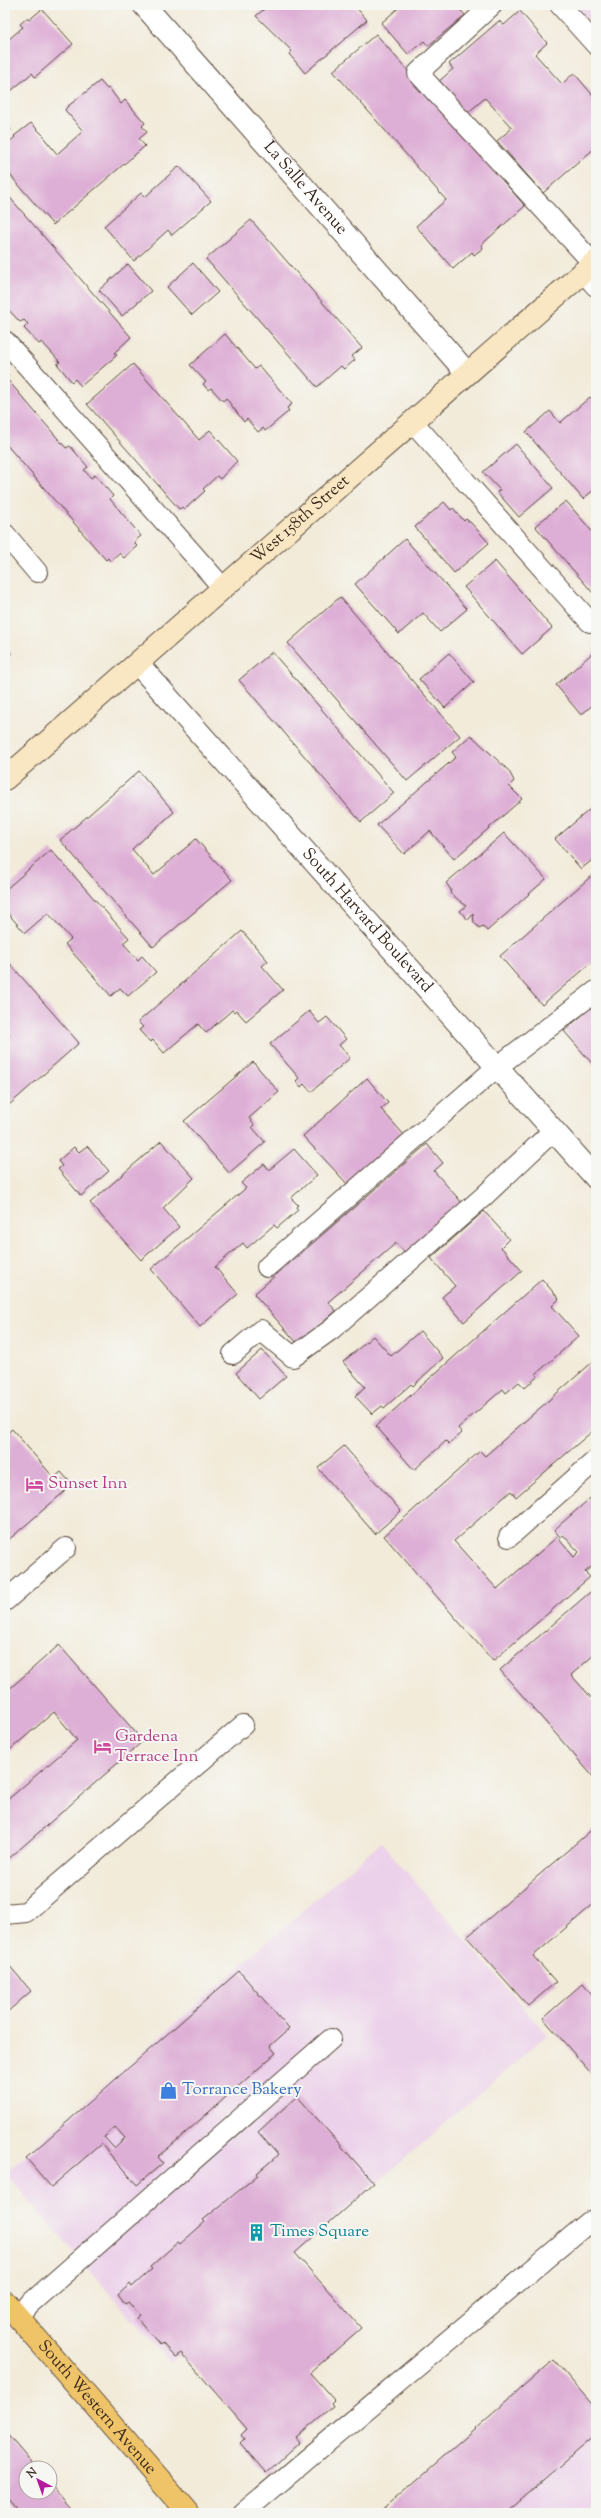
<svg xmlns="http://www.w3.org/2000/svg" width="601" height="2518" font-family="'Sorts Mill Goudy',serif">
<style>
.built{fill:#ecd1ea}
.building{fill:#deafd6;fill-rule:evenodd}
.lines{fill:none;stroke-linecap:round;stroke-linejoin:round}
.lane-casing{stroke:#56473a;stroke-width:22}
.street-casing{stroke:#56473a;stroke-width:24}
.secondary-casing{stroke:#56473a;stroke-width:24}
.primary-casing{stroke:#56473a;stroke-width:24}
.lane{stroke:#fff;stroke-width:20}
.street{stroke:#fff;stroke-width:22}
.secondary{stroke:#f9e7c3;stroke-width:22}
.primary{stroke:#efc469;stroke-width:22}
.labels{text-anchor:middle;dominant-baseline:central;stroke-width:4;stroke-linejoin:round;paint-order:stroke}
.street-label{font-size:17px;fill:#3b2a1e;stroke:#f6f6f2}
.hotel-label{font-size:17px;fill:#b23c85;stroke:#f6f6f2;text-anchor:start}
.shop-label{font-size:17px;fill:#366cbe;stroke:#f6f6f2;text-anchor:start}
.culture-label{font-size:17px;fill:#0d838f;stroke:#f6f6f2;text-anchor:start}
</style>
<rect width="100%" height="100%" fill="#f6f6f2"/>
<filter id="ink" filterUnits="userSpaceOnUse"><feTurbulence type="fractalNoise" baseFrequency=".025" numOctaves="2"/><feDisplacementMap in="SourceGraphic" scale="8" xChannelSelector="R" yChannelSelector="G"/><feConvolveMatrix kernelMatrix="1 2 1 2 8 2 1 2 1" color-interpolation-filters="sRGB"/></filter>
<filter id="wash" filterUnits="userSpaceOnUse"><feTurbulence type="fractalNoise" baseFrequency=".012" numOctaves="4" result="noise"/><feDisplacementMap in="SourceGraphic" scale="16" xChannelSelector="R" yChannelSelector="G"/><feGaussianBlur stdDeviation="0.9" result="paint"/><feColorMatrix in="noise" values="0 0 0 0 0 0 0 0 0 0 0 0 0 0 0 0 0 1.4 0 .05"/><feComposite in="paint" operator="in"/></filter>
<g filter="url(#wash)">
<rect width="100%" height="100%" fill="#f2ebda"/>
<g class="built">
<polygon points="574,5 596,5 596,31"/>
<polygon points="381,1842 547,2035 170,2363 5,2173"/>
<polygon points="596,2435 596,2513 506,2513"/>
</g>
<g id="blocks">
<g class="building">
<polygon points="269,5 354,5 367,20 305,73 289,54 292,51 256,16"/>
<polygon points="402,5 465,5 460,10 465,15 428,46 424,41 408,54 381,23"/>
<polygon points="42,9 73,44 35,77 32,73 5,96 5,37 8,40 23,27 20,24 27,18 29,20"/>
<polygon points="520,11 547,43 535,54 562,84 574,73 596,99 596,147 543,193 497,141 512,128 485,98 465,115 437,83 453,69 449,64 499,21 504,25"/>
<polygon points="376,34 525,206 481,245 483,248 474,255 472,252 453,269 416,226 446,200 333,71"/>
<polygon points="100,81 107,89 109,88 121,104 125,100 145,123 142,126 147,132 139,139 145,146 53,225 5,169 5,146 15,137 14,136 31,123 45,137 44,138 57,154 83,131 65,110 67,107"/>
<polygon points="5,123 11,130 5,135"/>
<polygon points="179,166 211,201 172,235 168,230 134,261 104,226 141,193 145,197"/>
<polygon points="5,192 131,337 114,353 117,355 81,386 75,379 72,382 57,364 60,362 42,342 39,344 24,328 28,324 24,320 20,322 5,306 7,302 5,299"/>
<polygon points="251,220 362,348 352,356 355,360 344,369 341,366 317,387 206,259"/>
<polygon points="193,263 218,292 192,315 167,287"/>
<polygon points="128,264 151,291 122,316 99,290"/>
<polygon points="225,334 255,369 259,366 292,404 287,408 289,411 265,431 263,428 258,432 247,419 244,422 226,398 223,401 211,388 208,390 203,384 206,382 190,365"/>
<polygon points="133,364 199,440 210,430 237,461 220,479 217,476 203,489 205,491 185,509 183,507 179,509 87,404"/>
<polygon points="5,371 9,375 6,378 66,448 70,446 88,467 84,470 91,478 95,475 113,496 110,499 141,536 136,540 135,544 137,546 124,558 119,553 110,561 108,558 106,560 5,443"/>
<polygon points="590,397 596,403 596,488 583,499 526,432 550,411 560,423"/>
<polygon points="516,444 553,488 519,517 497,492 500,490 483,472"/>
<polygon points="566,501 596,536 596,591 593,593 535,526"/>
<polygon points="444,502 451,510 453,508 464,521 466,519 471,523 489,543 454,573 415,527"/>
<polygon points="405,539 467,609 440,632 423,613 399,634 355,584"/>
<polygon points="495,561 552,628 522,654 464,587"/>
<polygon points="340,597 460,736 407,781 288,643"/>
<polygon points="5,644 11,654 5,659"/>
<polygon points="596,650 596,702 581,715 556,685"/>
<polygon points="272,652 394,793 361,822 239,680"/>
<polygon points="449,653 474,682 445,708 419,679"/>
<polygon points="471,735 509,771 514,781 509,786 522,799 454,859 430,831 404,854 377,825 456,757 452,752"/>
<polygon points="139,771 174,812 132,849 154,875 196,839 232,880 153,947 60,840"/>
<polygon points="596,804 596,857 581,869 555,839"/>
<polygon points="504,833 546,879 487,931 483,926 479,928 474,922 473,914 468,920 460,911 466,906 450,893 451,890 446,883"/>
<polygon points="51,850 129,938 123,943 138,960 142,956 156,972 128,996 120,988 111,996 65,944 71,939 48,913 25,933 5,910 5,890"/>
<polygon points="596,872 596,959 542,1005 500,956"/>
<polygon points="242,931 268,961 262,966 283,990 246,1021 236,1010 234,1012 232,1010 206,1033 198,1024 164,1053 153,1040 150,1042 139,1030 143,1027 138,1022"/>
<polygon points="5,958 79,1043 9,1105 5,1100 5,1039 10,1035 5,1030"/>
<polygon points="596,1003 596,1068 564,1031"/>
<polygon points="309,1011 319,1023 327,1017 346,1039 339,1045 350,1058 311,1092 304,1084 301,1087 296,1081 299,1078 270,1044"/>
<polygon points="253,1062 279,1092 249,1118 254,1125 252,1127 265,1142 229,1173 184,1121"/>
<polygon points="367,1078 388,1103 381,1109 405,1136 350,1187 303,1136"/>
<polygon points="161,1141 194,1178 163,1208 179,1227 141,1260 90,1203"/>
<polygon points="427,1144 443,1163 434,1171 464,1205 407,1255 396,1243 328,1302 336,1311 298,1344 254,1294"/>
<polygon points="87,1146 109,1171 81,1196 58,1169 62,1166 58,1161 74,1147 79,1152"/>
<polygon points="294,1149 317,1175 291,1198 298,1205 296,1207 298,1210 277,1228 274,1225 247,1248 243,1243 215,1267 238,1294 200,1327 151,1269 246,1188 241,1183 264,1164 269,1170"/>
<polygon points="484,1211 509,1239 501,1247 522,1271 464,1322 442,1297 455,1286 431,1258"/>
<polygon points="542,1279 559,1299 552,1306 579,1336 536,1374 538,1376 525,1388 519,1382 506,1393 503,1389 458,1428 462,1433 449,1444 446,1441 414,1470 376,1426"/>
<polygon points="420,1331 443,1358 413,1386 411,1384 384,1408 382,1406 372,1414 355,1396 365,1387 343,1362 373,1336 391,1356"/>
<polygon points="262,1350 286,1376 259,1399 236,1373"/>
<polygon points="596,1359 596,1428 516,1497 511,1491 454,1541 497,1589 557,1537 574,1557 579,1552 563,1535 560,1537 554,1530 596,1493 596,1563 585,1572 590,1577 493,1661 384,1536 480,1451 485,1456"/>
<polygon points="12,1429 54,1478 61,1472 69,1481 62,1487 65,1491 5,1543 5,1435"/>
<polygon points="344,1446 401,1511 375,1534 318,1468"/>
<polygon points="596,1587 596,1653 571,1675 596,1703 596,1780 500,1670"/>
<polygon points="59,1645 143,1741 5,1862 5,1802 77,1740 54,1712 5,1754 5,1689 7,1691"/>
<polygon points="596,1826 596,1902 533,1956 556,1982 528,2006 467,1937"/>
<polygon points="8,1964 31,1991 5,2014 5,1967"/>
<path d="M239 1971 289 2029 270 2046 276 2053 158 2157 163 2163 137 2185 101 2144 51 2187 26 2158ZM115 2127 125 2138 114 2148 104 2137Z"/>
<polygon points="583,1983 596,1999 596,2079 543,2018"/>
<polygon points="297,2096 374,2183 295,2253 361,2328 310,2373 334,2400 331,2403 333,2406 296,2437 300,2442 266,2473 240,2443 244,2439 241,2435 247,2429 181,2353 175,2357 162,2343 160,2345 137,2318 140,2315 128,2302 125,2304 118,2295 130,2284 132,2287 152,2269 150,2267 178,2242 180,2244 205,2222 203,2220 258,2175 257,2173 278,2155 258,2132"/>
<polygon points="554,2360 596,2409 596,2435 506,2513 379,2513"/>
<polygon points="5,2432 36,2468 26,2468 26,2492 50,2492 50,2484 75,2513 19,2513 5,2497"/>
</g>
</g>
</g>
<g filter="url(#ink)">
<use href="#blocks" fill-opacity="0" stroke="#56473a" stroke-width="1"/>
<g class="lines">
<defs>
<g id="lane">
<polyline points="492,5 418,73 593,263"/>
<polyline points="560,5 596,45"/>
<polyline points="5,341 223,588"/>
<polyline points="412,421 590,622"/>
<polyline points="5,534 37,572"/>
<polyline points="267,1267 497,1067 596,991"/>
<polyline points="233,1354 261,1330 293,1357 332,1329 483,1197 554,1130"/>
<polyline points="509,1537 596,1460"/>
<polyline points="5,1601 66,1548"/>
<polyline points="5,1914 26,1912 243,1725"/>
<polyline points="17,2315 331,2039"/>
<polyline points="243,2513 589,2222"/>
</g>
<g id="street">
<path id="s1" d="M144 5 467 373"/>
<polyline points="584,271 596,285"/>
<path id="s2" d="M138 664 596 1178"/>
</g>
<g id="secondary">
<path id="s3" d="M5 779 596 261"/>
</g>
<g id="primary">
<path id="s4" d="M5 2302 188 2513"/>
</g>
</defs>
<use href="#lane" class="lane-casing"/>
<use href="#street" class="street-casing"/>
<use href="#secondary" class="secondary-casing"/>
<use href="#primary" class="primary-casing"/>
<use href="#lane" class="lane"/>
<use href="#street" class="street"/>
<use href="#secondary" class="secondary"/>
<use href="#primary" class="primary"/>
</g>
</g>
<defs>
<symbol id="hotel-bare" viewBox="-9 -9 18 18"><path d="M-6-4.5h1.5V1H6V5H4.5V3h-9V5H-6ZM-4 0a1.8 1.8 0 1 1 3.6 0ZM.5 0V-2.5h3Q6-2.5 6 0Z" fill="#d1479c" stroke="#f6f6f2" stroke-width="2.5" paint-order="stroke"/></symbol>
<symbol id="shop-bare" viewBox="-9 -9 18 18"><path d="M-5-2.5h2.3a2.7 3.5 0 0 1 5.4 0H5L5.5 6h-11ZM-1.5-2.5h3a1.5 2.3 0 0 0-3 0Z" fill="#3f7fe0" stroke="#f6f6f2" stroke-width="2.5" paint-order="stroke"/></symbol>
<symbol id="building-bare" viewBox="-9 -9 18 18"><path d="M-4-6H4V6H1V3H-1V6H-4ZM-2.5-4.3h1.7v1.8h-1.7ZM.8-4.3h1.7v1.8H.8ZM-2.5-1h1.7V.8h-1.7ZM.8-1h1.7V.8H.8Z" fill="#0f9aa8" stroke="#f6f6f2" stroke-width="2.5" paint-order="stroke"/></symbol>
</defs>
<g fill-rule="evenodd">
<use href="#hotel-bare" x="22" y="1472" width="25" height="25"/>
<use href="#hotel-bare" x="90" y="1734" width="25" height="25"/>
<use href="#shop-bare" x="156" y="2078" width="25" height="25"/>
<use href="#building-bare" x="244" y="2220" width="25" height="25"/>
</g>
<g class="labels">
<g class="street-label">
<text stroke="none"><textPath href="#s1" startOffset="244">La Salle Avenue</textPath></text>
<text stroke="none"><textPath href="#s3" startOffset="393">West 158th Street</textPath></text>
<text stroke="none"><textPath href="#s2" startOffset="344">South Harvard Boulevard</textPath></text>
<text stroke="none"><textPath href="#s4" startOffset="140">South Western Avenue</textPath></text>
</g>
<g class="hotel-label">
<text x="48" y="1484">Sunset Inn</text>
<text x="115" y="1737">Gardena<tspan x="115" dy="20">Terrace Inn</tspan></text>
</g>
<g class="shop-label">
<text x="182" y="2090">Torrance Bakery</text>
</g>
<g class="culture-label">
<text x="270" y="2232">Times Square</text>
</g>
</g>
<rect width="601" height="2518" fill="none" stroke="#f6f6f2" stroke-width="20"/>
<g transform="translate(38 2480) rotate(319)"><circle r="19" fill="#f6f6f2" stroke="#aba49d"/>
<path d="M0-3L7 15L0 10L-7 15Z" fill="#b5179e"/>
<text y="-6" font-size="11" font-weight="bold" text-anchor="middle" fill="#3b2a1e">N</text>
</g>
</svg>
